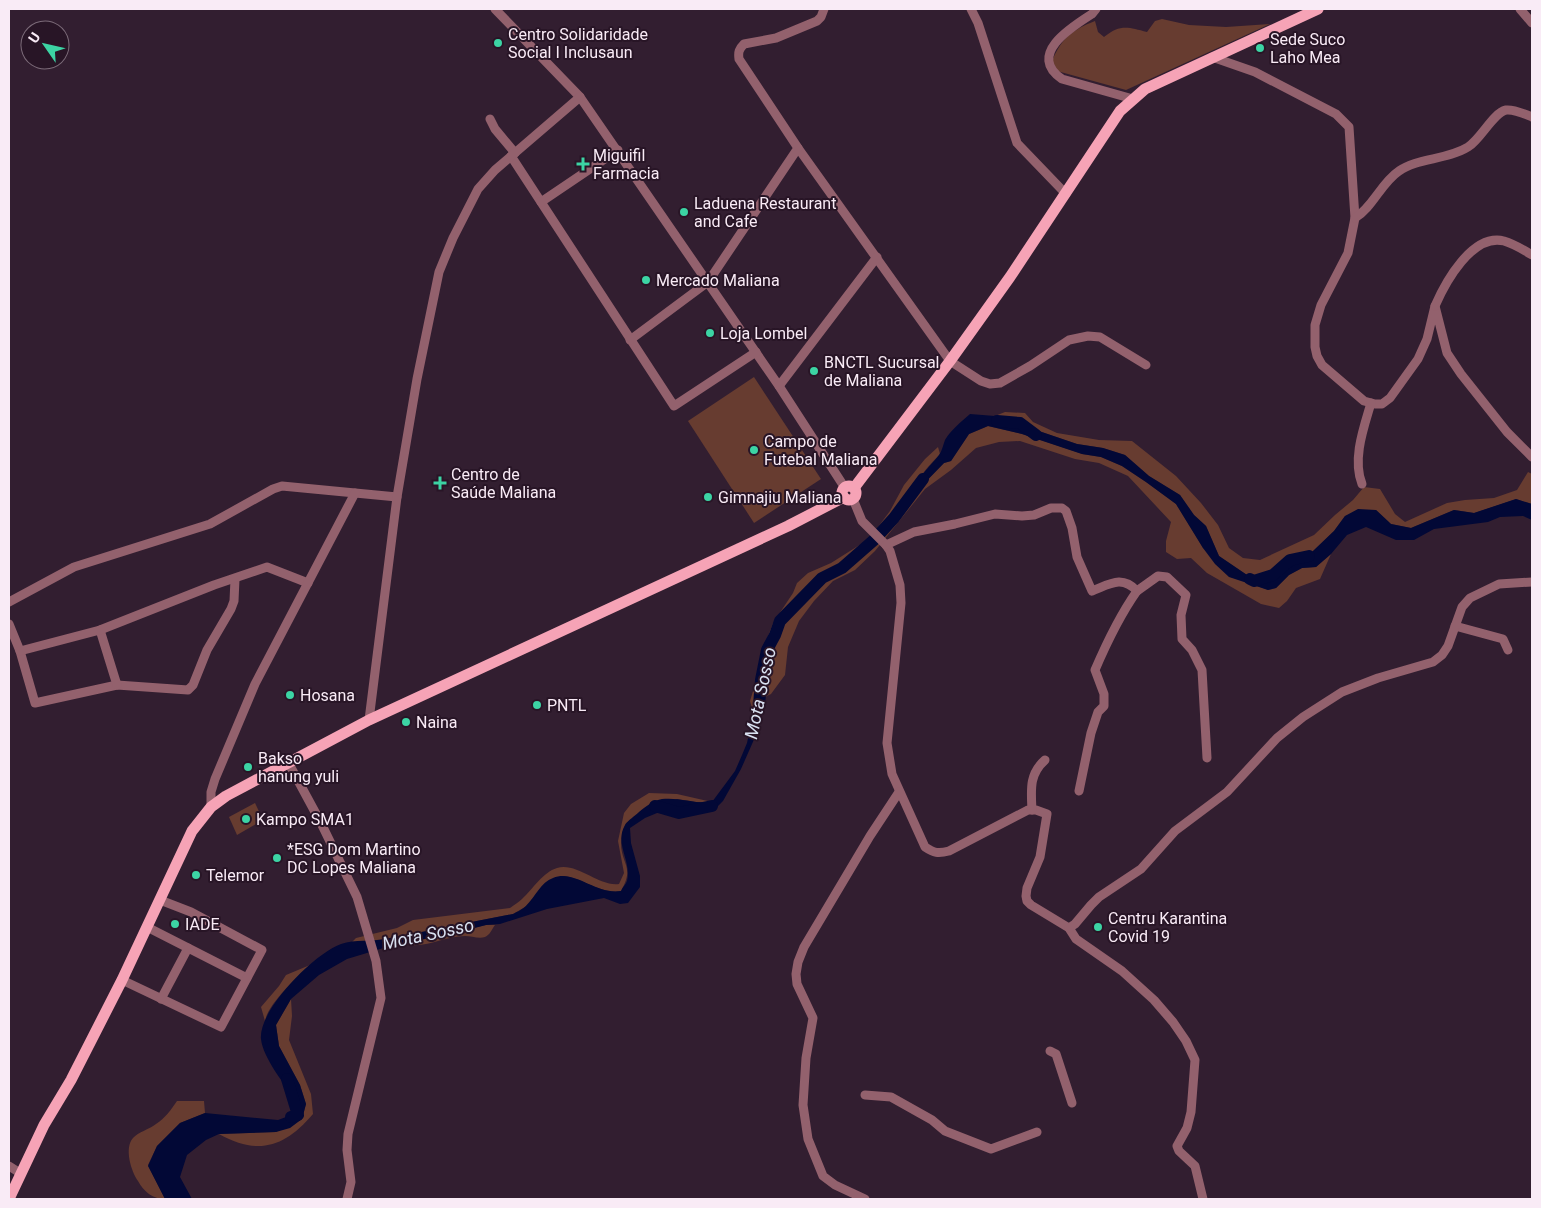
<svg xmlns="http://www.w3.org/2000/svg" width="1541" height="1208" font-family="Roboto,sans-serif">
<style>
.green{fill:#673c30}
.water{fill:#020836}
.lines{fill:none;stroke-linecap:round;stroke-linejoin:round}
.river{stroke:#020836;stroke-width:12}
.minor{stroke:#93616d;stroke-width:9}
.major{stroke:#f6a3b6;stroke-width:11}
.poi-dot{fill:#3cd4a4;stroke:#281526;stroke-width:2}
.labels{text-anchor:middle;dominant-baseline:central;stroke-width:4;stroke-linejoin:round;paint-order:stroke}
.poi-label{font-size:16px;fill:#f9ebf6;stroke:#281526;text-anchor:start}
.water-label{font-size:18px;font-style:italic;fill:#d9e1f1;stroke:#281526}
</style>
<rect width="100%" height="100%" fill="#321e30"/>
<g class="green">
<path d="M1162 19 1189 25 1226 27 1270 24 1126 90 1057 71 1052 61C1062 38 1072 30 1095 21L1098 32 1104 37C1120 24 1128 27 1147 32L1155 21Z"/>
<polygon points="754,377 821,479 754,523 688,421"/>
<polygon points="1005,412 1025,413 1033,422 1057,433 1099,440 1132,441 1176,476 1201,503 1218,525 1229,548 1243,558 1260,560 1314,535 1335,515 1353,500 1364,487 1380,489 1395,514 1405,522 1447,503 1465,500 1494,498 1517,490 1528,472 1532,474 1532,504 1516,499 1474,513 1454,510 1411,528 1391,524 1376,510 1345,516 1334,531 1312,552 1296,555 1283,571 1270,579 1247,575 1219,556 1206,526 1194,515 1180,495 1149,476 1125,455 1103,448 1077,444 995,416"/>
<path d="M988 426 1022 434 1082 454 1101 457 1122 466 1146 482 1176 504 1203 548 1252 584 1268 590 1276 588 1289 575 1302 568 1316 567 1331 554 1320 579 1296 588 1287 601 1279 608 1261 604 1207 573 1191 558 1177 559 1166 552V541L1171 522 1128 476 1099 463 1075 459 1020 441 999 442 976 448 951 470 925 489 875 551 855 570 833 581 814 601 799 621 788 647 785 675 771 694 763 698 764 680 757 695 753 711 750 701 761 665 762 652 773 623 793 593 797 583 808 573 831 563 869 539 890 511 904 485 925 459 938 447 940 454C931 464 915 479 913 494L944 463 951 461 969 434Z"/>
<path d="M649 793 677 794 712 802 702 803 677 799 626 823C624 829 621 837 621 843 621 864 635 867 621 891 599 894 585 879 564 876L532 899 525 907 513 914 385 939 351 943 356 938 397 928 413 920 510 908C514 905 519 902 522 899 533 889 543 872 557 868 577 862 599 887 619 884L624 873 618 841 624 813 631 804Z"/>
<polygon points="255,803 263,820 237,835 229,817"/>
<path d="M486 925H495C492 929 490 935 485 937 479 939 471 936 465 936 443 936 428 949 403 944Z"/>
<path d="M310 965C297 977 268 1004 265 1021L261 1007 279 986 286 975Z"/>
<path d="M291 999 292 1016 289 1040 311 1094 313 1114C285 1147 258 1156 219 1134L276 1132 302 1119 306 1104 300 1085 279 1046 276 1025Z"/>
<path d="M177 1101H204L205 1113 180 1123 157 1146 148 1165 165 1199C153 1199 144 1192 138 1181 131 1171 124 1148 133 1138 138 1132 150 1129 156 1124 165 1118 171 1110 177 1101Z"/>
</g>
<g class="water">
<path d="M970 414 995 416 1077 444 1103 448 1125 455 1149 476 1180 495 1194 515 1206 526 1219 556 1247 575 1270 579 1283 571 1296 555 1312 552 1334 531 1345 516 1358 509 1376 510 1391 524 1411 528 1454 510 1474 513 1516 499 1532 504V520L1523 516 1500 517 1488 522 1434 529 1414 540H1396L1366 527 1347 535 1331 554 1316 567 1302 568 1289 575 1276 588 1268 590 1229 577 1215 564 1203 548 1176 504 1146 482 1122 466 1101 457 1082 454 1022 434 988 426 969 434 951 461 944 463 913 495C915 479 930 467 939 455 942 451 943 445 945 440 951 430 961 422 970 414Z"/>
<path d="M765 678 756 735 741 769 723 801 716 808 706 812 691 809 657 813 645 818 630 828 631 843 640 876V887L628 903 620 904 604 898 547 909 500 924 486 925 463 931 390 946 347 959 319 975 291 999 276 1025 279 1046 300 1085 306 1104 302 1119 290 1128 276 1132 219 1134 206 1140 187 1155 180 1177 192 1199H165L148 1166 157 1146 180 1123 205 1113 278 1120 294 1114 296 1101C285 1085 263 1058 261 1039 258 1010 315 953 341 944 355 939 372 942 386 939 429 931 471 922 513 914 517 912 523 909 526 906 535 897 541 882 553 878 575 869 595 895 621 891 622 888 626 884 627 881 632 861 614 844 625 825 628 820 635 816 639 812 645 807 654 800 662 799 679 797 695 804 712 802L735 771 742 755 747 743 757 695Z"/>
</g>
<g class="lines">
<g class="river">
<polyline points="997,421 1020,423 1036,435"/>
<polyline points="1250,579 1254,581 1273,575 1290,560 1309,556"/>
<polyline points="759,706 761,680 767,650 775,635 780,621 822,578 842,568 874,540 894,518 923,479"/>
<polyline points="655,806 679,813 712,806"/>
<polyline points="287,1079 298,1115 291,1117"/>
</g>
<g class="minor">
<polyline points="495,9 580,97 779,386 845,488"/>
<polyline points="971,9 978,23 1017,143 1066,194"/>
<path d="M1096 9 1092 14C1070 28 1027 55 1062 79L1133 99"/>
<polyline points="1520,9 1532,23"/>
<polyline points="1212,57 1255,72 1336,114 1349,127 1355,218 1348,253 1321,305 1315,325 1315,347 1317,356 1322,365 1364,401 1375,404 1382,404 1390,398 1418,359 1427,339 1435,306 1447,353 1461,374 1507,432 1532,457"/>
<polyline points="490,119 495,129 515,153"/>
<polyline points="798,148 950,361 981,381 990,384 1000,383 1030,366 1069,340 1088,336 1100,337 1146,365"/>
<polyline points="511,156 674,406 756,352"/>
<polyline points="541,202 618,150"/>
<path d="M1355 218C1373 207 1381 183 1399 171 1417 158 1447 160 1468 147 1481 139 1493 113 1506 110 1514 109 1525 114 1532 117"/>
<path d="M1435 306C1445 283 1472 233 1504 241 1514 244 1524 250 1532 255"/>
<path d="M630 340 708 282 798 148 739 59C738 52 739 49 744 44L776 38 817 21 821 17 824 9"/>
<polyline points="779,386 877,257"/>
<path d="M1362 484C1352 459 1364 427 1371 403"/>
<path d="M853 499 862 521 886 545 890 551 900 585 901 603 887 743 892 774 925 847C934 853 938 854 949 851L1028 810H1036L1047 814 1040 857 1027 888 1026 896 1027 901 1031 905 1069 928 1076 939 1122 971 1154 1000 1173 1022 1186 1041 1195 1060 1191 1112 1187 1128 1177 1146 1179 1151 1195 1166 1203 1199"/>
<path d="M886 545 914 532 955 524 995 514 1022 516 1034 515 1051 508H1062L1066 511 1072 528 1077 557 1092 591C1110 584 1122 575 1137 591L1158 576 1167 577 1186 595 1181 615 1182 639 1192 650 1202 670 1207 758"/>
<polyline points="9,602 74,567 210,524 273,489 282,486 397,497"/>
<polyline points="9,624 20,651 35,703 117,685 188,690 193,685 207,650 231,609 234,601 235,579"/>
<polyline points="1455,626 1503,639 1508,650"/>
<polyline points="100,630 117,685"/>
<polyline points="20,651 100,630 214,585 267,567 308,583"/>
<polyline points="369,720 397,497 417,379 439,272 453,238 478,189 495,170 580,97"/>
<polyline points="288,762 321,823 357,897 376,961 381,998 348,1134 347,1150 351,1182 347,1199"/>
<path d="M1079 791 1091 733 1098 712 1104 706V694L1095 670C1107 642 1120 615 1137 591"/>
<polyline points="211,807 211,792 215,779 255,684 355,493"/>
<path d="M1032 810C1031 790 1029 774 1045 760"/>
<polyline points="147,927 247,978"/>
<polyline points="1069,928 1075,924 1091,905 1099,897 1141,869 1175,831 1227,792 1277,738 1303,717 1342,692 1378,678 1433,662 1442,655 1448,646 1462,607 1470,598 1499,584 1532,582"/>
<polyline points="122,980 221,1027 262,950 191,912 160,900"/>
<polyline points="161,999 188,948"/>
<polyline points="1050,1051 1056,1054 1072,1103"/>
<polyline points="865,1095 891,1097 932,1120 945,1131 991,1149 1037,1132"/>
<polyline points="9,1166 20,1173"/>
<polyline points="865,1199 835,1185 823,1176 808,1139 803,1105 806,1058 813,1018 797,984 796,974 798,962 804,947 870,836 899,792"/>
</g>
<g class="major">
<circle cx="849" cy="493" r="7"/>
<polyline points="854,488 950,361 1010,277 1120,111 1145,89 1318,9"/>
<polyline points="9,1199 44,1125 71,1080 122,980 192,831 211,807 226,796 369,720 788,526 844,497"/>
</g>
</g>
<g class="poi-dot">
<circle cx="498" cy="43" r="5"/>
<circle cx="1260" cy="48" r="5"/>
<path d="M580.5 156.5h5v5h5v5h-5v5h-5v-5h-5v-5h5z"/>
<circle cx="684" cy="212" r="5"/>
<circle cx="646" cy="280" r="5"/>
<circle cx="710" cy="333" r="5"/>
<circle cx="814" cy="371" r="5"/>
<circle cx="754" cy="450" r="5"/>
<path d="M437.5 475.5h5v5h5v5h-5v5h-5v-5h-5v-5h5z"/>
<circle cx="708" cy="497" r="5"/>
<circle cx="290" cy="695" r="5"/>
<circle cx="537" cy="705" r="5"/>
<circle cx="406" cy="722" r="5"/>
<circle cx="248" cy="767" r="5"/>
<circle cx="246" cy="819" r="5"/>
<circle cx="277" cy="858" r="5"/>
<circle cx="196" cy="875" r="5"/>
<circle cx="175" cy="924" r="5"/>
<circle cx="1098" cy="927" r="5"/>
</g>
<g class="labels">
<g class="poi-label">
<text x="508" y="34">Centro Solidaridade<tspan x="508" dy="18">Social I Inclusaun</tspan></text>
<text x="1270" y="39">Sede Suco<tspan x="1270" dy="18">Laho Mea</tspan></text>
<text x="593" y="155">Miguifil<tspan x="593" dy="18">Farmacia</tspan></text>
<text x="694" y="203">Laduena Restaurant<tspan x="694" dy="18">and Cafe</tspan></text>
<text x="656" y="280">Mercado Maliana</text>
<text x="720" y="333">Loja Lombel</text>
<text x="824" y="362">BNCTL Sucursal<tspan x="824" dy="18">de Maliana</tspan></text>
<text x="764" y="441">Campo de<tspan x="764" dy="18">Futebal Maliana</tspan></text>
<text x="451" y="474">Centro de<tspan x="451" dy="18">Saúde Maliana</tspan></text>
<text x="718" y="497">Gimnajiu Maliana</text>
<text x="300" y="695">Hosana</text>
<text x="547" y="705">PNTL</text>
<text x="416" y="722">Naina</text>
<text x="258" y="758">Bakso<tspan x="258" dy="18">hanung yuli</tspan></text>
<text x="256" y="819">Kampo SMA1</text>
<text x="287" y="849">*ESG Dom Martino<tspan x="287" dy="18">DC Lopes Maliana</tspan></text>
<text x="206" y="875">Telemor</text>
<text x="1108" y="918">Centru Karantina<tspan x="1108" dy="18">Covid 19</tspan></text>
<text x="185" y="924">IADE</text>
</g>
<g class="water-label">
<text transform="translate(760 693) rotate(-78)">Mota Sosso</text>
<text transform="translate(428 934) rotate(-12)">Mota Sosso</text>
</g>
</g>
<rect width="1541" height="1208" fill="none" stroke="#f9ebf6" stroke-width="20"/>
<g transform="translate(45 45) rotate(304)"><circle r="24" fill="#281526" stroke="#7c6b79"/>
<path d="M0-4L9 19L0 12L-9 19Z" fill="#3cd4a4"/>
<text y="-8" font-size="14" font-weight="bold" text-anchor="middle" fill="#f9ebf6">U</text>
</g>
</svg>
